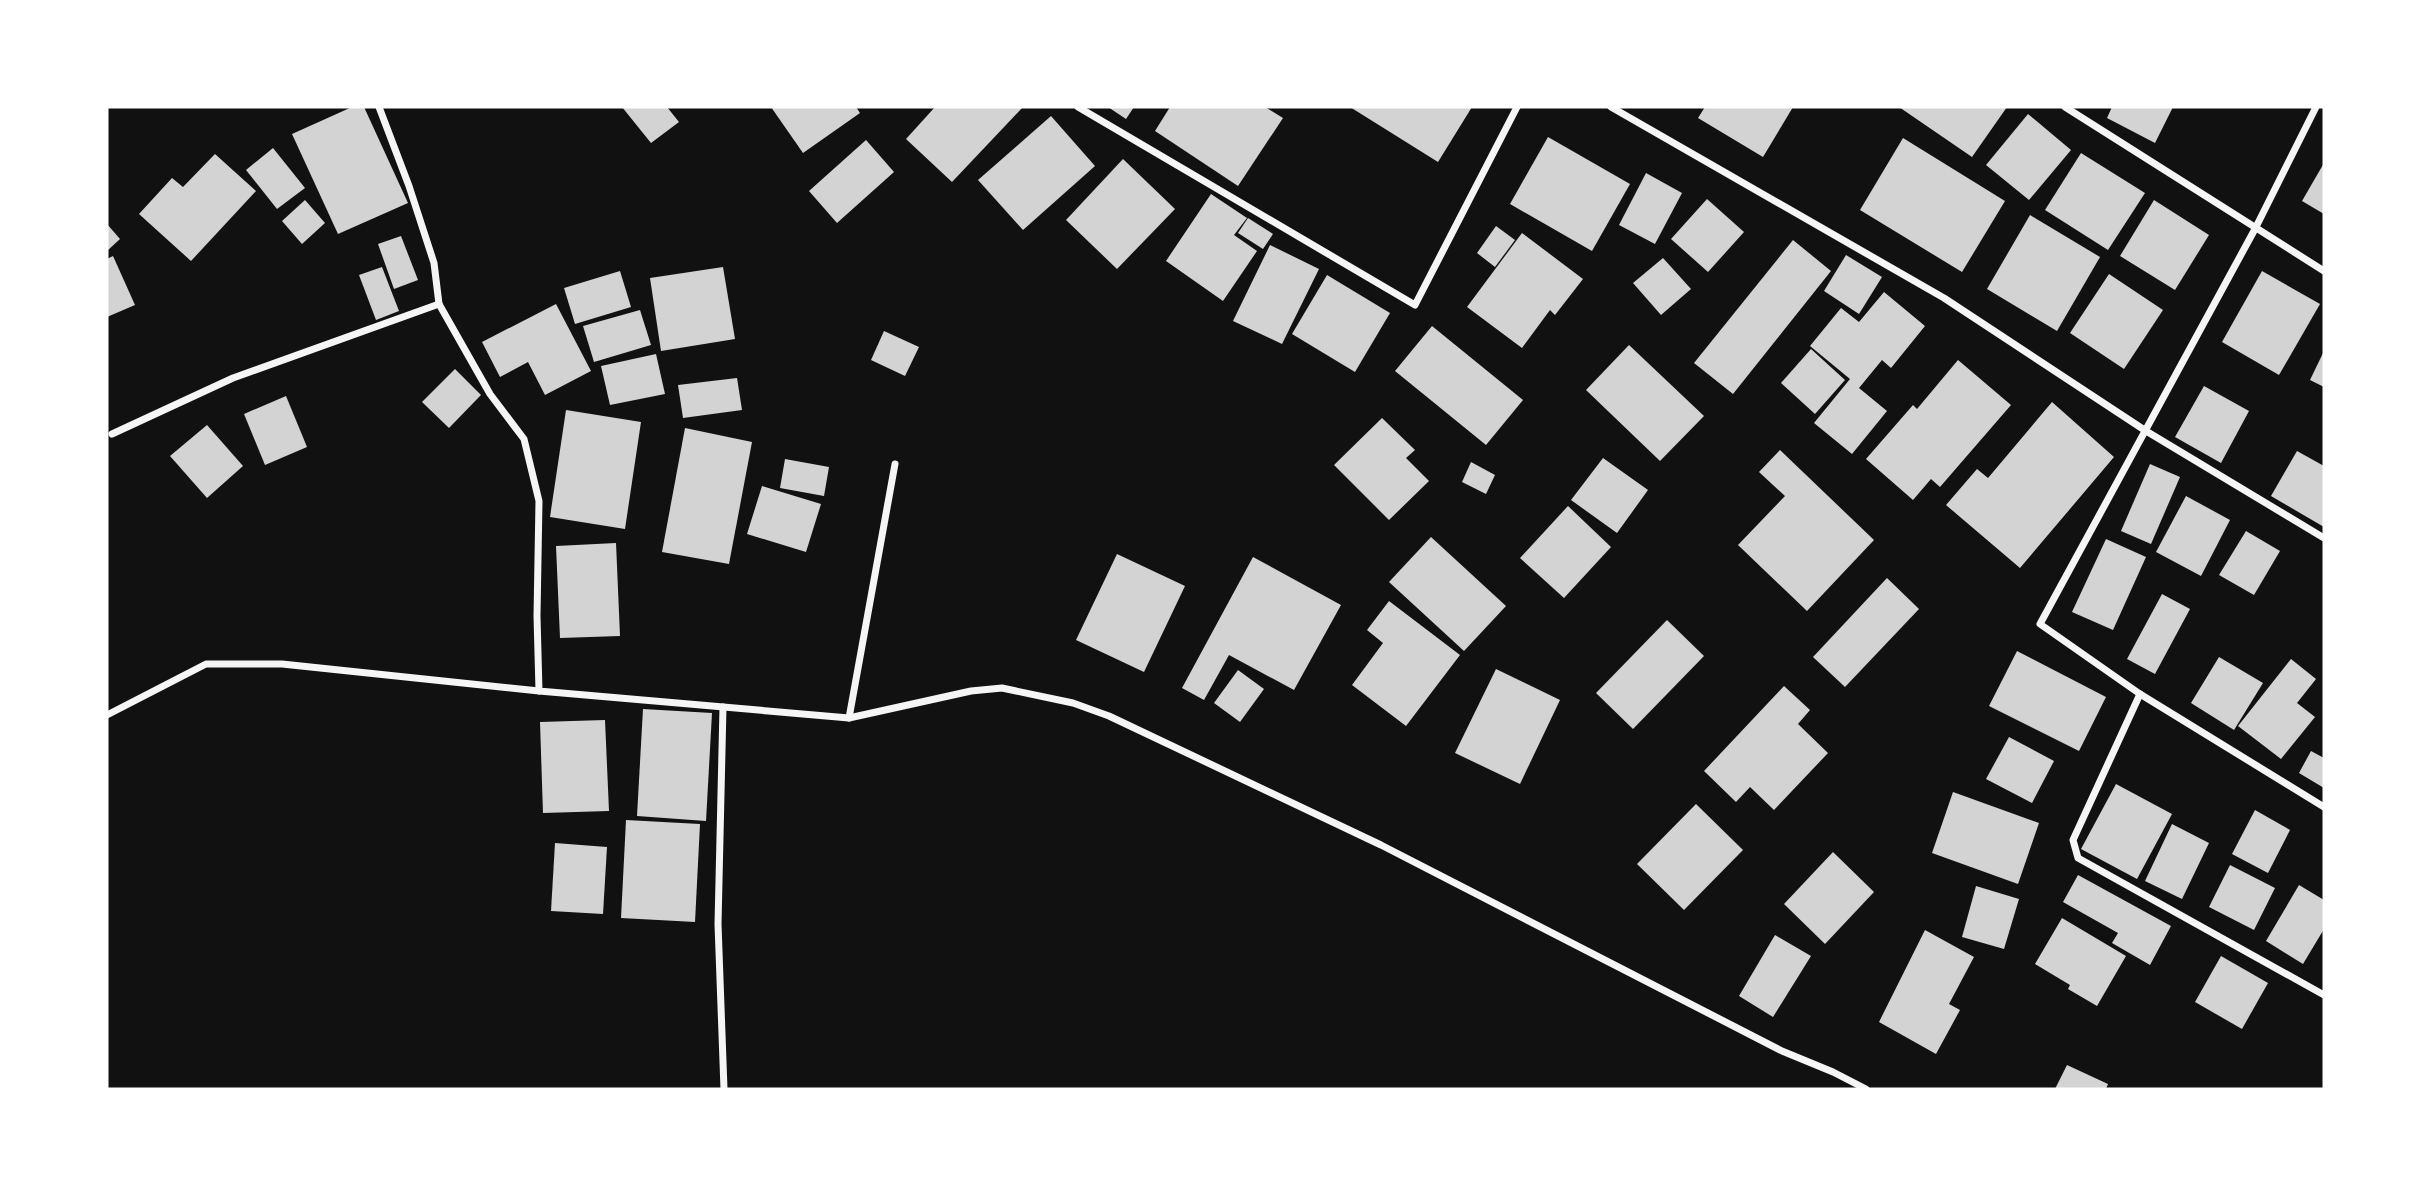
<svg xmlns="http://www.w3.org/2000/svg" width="2431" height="1196" font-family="Manrope,sans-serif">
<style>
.building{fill:#d3d3d3}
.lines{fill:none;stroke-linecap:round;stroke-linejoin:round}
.minor{stroke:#f5f5f5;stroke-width:7}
</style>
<rect width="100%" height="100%" fill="#111"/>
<g class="building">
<polygon points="352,107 364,107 408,203 338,234 292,134"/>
<polygon points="622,107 667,107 679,122 651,143"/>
<polygon points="771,107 856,107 860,113 803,153"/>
<polygon points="935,107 1023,107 952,182 906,139"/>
<polygon points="1108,107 1134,107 1126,119"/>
<polygon points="1170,107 1265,107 1283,118 1238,186 1155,131"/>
<polygon points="1350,107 1472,107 1438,162"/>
<polygon points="1705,107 1793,107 1763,157 1698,118"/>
<polygon points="1899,107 2007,107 1972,157"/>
<polygon points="2112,107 2173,107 2155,143 2107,118"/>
<polygon points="2028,114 2071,150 2029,200 1986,165"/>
<polygon points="1051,116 1095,166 1023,230 978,180"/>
<polygon points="1548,137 1630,184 1592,251 1510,204"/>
<polygon points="1903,138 2005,201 1962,272 1860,210"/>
<polygon points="866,140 894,172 837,223 809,191"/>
<polygon points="273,148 305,188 277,209 246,170"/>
<polygon points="2081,153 2145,193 2108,250 2045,210"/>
<polygon points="215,154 256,191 191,261 139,214 172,178 183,187"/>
<polygon points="1123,159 1175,209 1117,269 1066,220"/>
<polygon points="2324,163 2324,214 2302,201"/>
<polygon points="1646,173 1682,193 1655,244 1619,225"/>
<polygon points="1211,194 1247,218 1234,235 1257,251 1223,301 1166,261"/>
<polygon points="1707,199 1744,232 1708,272 1671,239"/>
<polygon points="305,200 325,223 302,244 282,221"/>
<polygon points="2154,200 2209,235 2175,290 2120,256"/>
<polygon points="2030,215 2100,257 2057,331 1987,289"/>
<polygon points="1248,218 1273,234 1263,249 1238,233"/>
<polygon points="107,224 120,239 107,251"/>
<polygon points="1496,226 1515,240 1495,267 1477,253"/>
<polygon points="1522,233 1583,279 1555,315 1550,310 1522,348 1467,307"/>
<polygon points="401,236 418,280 394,289 378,244"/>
<polygon points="1793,240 1831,271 1733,394 1694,363"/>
<polygon points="1270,245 1319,269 1282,344 1233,321"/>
<polygon points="1846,255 1882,277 1859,314 1824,291"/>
<polygon points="113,256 135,305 107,317 107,259"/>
<polygon points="1663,258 1691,289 1661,315 1633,283"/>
<polygon points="382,267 399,311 376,320 359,275"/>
<polygon points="723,267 735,339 661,351 650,278"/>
<polygon points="620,271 631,307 575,324 564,288"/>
<polygon points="2262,271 2320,304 2279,375 2222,342"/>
<polygon points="2109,274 2163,310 2124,369 2070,333"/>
<polygon points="1327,275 1390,313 1355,372 1292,334"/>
<polygon points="1884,292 1925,326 1891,368 1882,360 1859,388 1887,411 1852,454 1814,423 1850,379 1810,346 1841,308 1859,322"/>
<polygon points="556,304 591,371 545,395 528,362 500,377 482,342"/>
<polygon points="640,310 651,345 594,362 583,326"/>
<polygon points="1432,326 1523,400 1486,445 1395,371"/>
<polygon points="884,331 919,347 905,376 871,360"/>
<polygon points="1629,345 1704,416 1660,461 1586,390"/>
<polygon points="1811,349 1845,380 1815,414 1781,383"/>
<polygon points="2324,351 2324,387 2310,380"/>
<polygon points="656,354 665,394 610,405 601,366"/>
<polygon points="1958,360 2011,405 1940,487 1931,479 1913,500 1866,459 1913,405 1917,409"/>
<polygon points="455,369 481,395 449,428 422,402"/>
<polygon points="737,378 742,410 683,418 678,385"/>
<polygon points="2204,386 2249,411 2221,463 2175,437"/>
<polygon points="286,396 307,447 265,465 244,414"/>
<polygon points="2052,402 2114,457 2020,568 1946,505 1977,469 1988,478"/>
<polygon points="566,410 641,422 625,529 550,517"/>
<polygon points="1382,418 1415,450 1406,458 1429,481 1389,520 1334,465"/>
<polygon points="207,425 243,466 207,498 170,456"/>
<polygon points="685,428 752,442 729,564 662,552"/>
<polygon points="1780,450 1874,540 1807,611 1738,545 1785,496 1759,472"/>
<polygon points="2297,451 2324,466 2324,527 2271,496"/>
<polygon points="1603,458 1648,490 1617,533 1571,500"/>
<polygon points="785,459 829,467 824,496 780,488"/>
<polygon points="1471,462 1495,475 1486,494 1462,482"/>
<polygon points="2150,464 2180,477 2151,544 2121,531"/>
<polygon points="762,486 821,504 806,552 747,534"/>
<polygon points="2186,496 2230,520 2201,576 2156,552"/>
<polygon points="1568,506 1611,547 1564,598 1520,558"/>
<polygon points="2246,531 2280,551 2254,595 2219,575"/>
<polygon points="1431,537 1506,606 1464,651 1389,582"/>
<polygon points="2106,539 2146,557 2113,630 2072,612"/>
<polygon points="616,543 620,636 560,638 556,546"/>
<polygon points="1117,554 1185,586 1144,672 1076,640"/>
<polygon points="1253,557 1341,605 1294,690 1229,655 1204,700 1182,688"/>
<polygon points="1887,578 1919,609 1845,687 1813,657"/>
<polygon points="2162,594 2190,609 2155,674 2127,659"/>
<polygon points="1389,601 1460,655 1406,726 1352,685 1383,643 1367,630"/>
<polygon points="1667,620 1704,656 1633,729 1596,693"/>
<polygon points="2017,651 2106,697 2079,751 1989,706"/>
<polygon points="2219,657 2263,683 2234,730 2191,703"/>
<polygon points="2291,659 2316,679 2297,703 2315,717 2281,759 2238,726"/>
<polygon points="1496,669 1560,700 1520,784 1455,753"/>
<polygon points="1238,670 1264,689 1240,722 1214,703"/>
<polygon points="1784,686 1810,710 1798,724 1828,753 1774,810 1750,787 1736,802 1704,771"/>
<polygon points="643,709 712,713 706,821 637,816"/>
<polygon points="605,720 609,811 543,813 540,722"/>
<polygon points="2009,737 2054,761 2032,803 1986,779"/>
<polygon points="2311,751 2324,758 2324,788 2299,773"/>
<polygon points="2116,784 2172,814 2137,879 2081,849"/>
<polygon points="1953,792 2039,823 2018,884 1932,853"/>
<polygon points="1696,804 1743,850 1684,910 1637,864"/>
<polygon points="2255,810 2290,830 2268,873 2232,854"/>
<polygon points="626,820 700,824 695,922 621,918"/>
<polygon points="2172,824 2209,843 2182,899 2145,881"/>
<polygon points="555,843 607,847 603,914 551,911"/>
<polygon points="1833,852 1874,892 1825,944 1784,904"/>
<polygon points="2230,865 2275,888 2254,930 2209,907"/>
<polygon points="2078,875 2171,926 2150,965 2112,943 2118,933 2063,902"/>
<polygon points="2299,885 2324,900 2324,929 2303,964 2266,941"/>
<polygon points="1976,886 2019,899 2004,949 1962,937"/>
<polygon points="2062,918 2126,956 2097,1006 2068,989 2070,985 2035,964"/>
<polygon points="1925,930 1974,957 1949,1004 1960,1010 1936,1054 1879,1022"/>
<polygon points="1775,935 1811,956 1773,1017 1739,996"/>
<polygon points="2221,956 2268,983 2242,1029 2195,1002"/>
<polygon points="2067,1065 2108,1084 2106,1089 2055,1089"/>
</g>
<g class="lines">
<g class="minor">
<polyline points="379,107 409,186 434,263 439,304 490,394 524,439 539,501 537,616 539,691 849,718 971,691 1002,688 1073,703 1109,716 1381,845 1782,1051 1833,1072 1866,1089"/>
<polyline points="1078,107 1415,305 1517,107"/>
<polyline points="1611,107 1944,298 2146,431 2324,538"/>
<polyline points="2065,107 2324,271"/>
<polyline points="2316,107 2255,229 2040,624 2140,694 2324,807"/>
<polyline points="112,434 233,378 439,304"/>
<polyline points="2140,694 2073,840 2078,858 2324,995"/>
<polyline points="723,707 718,924 724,1089"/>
<polyline points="107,715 206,664 282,664 539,691"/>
<polyline points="849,718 895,464"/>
</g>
</g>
<rect width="2431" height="1196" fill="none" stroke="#ffffff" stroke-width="217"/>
</svg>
